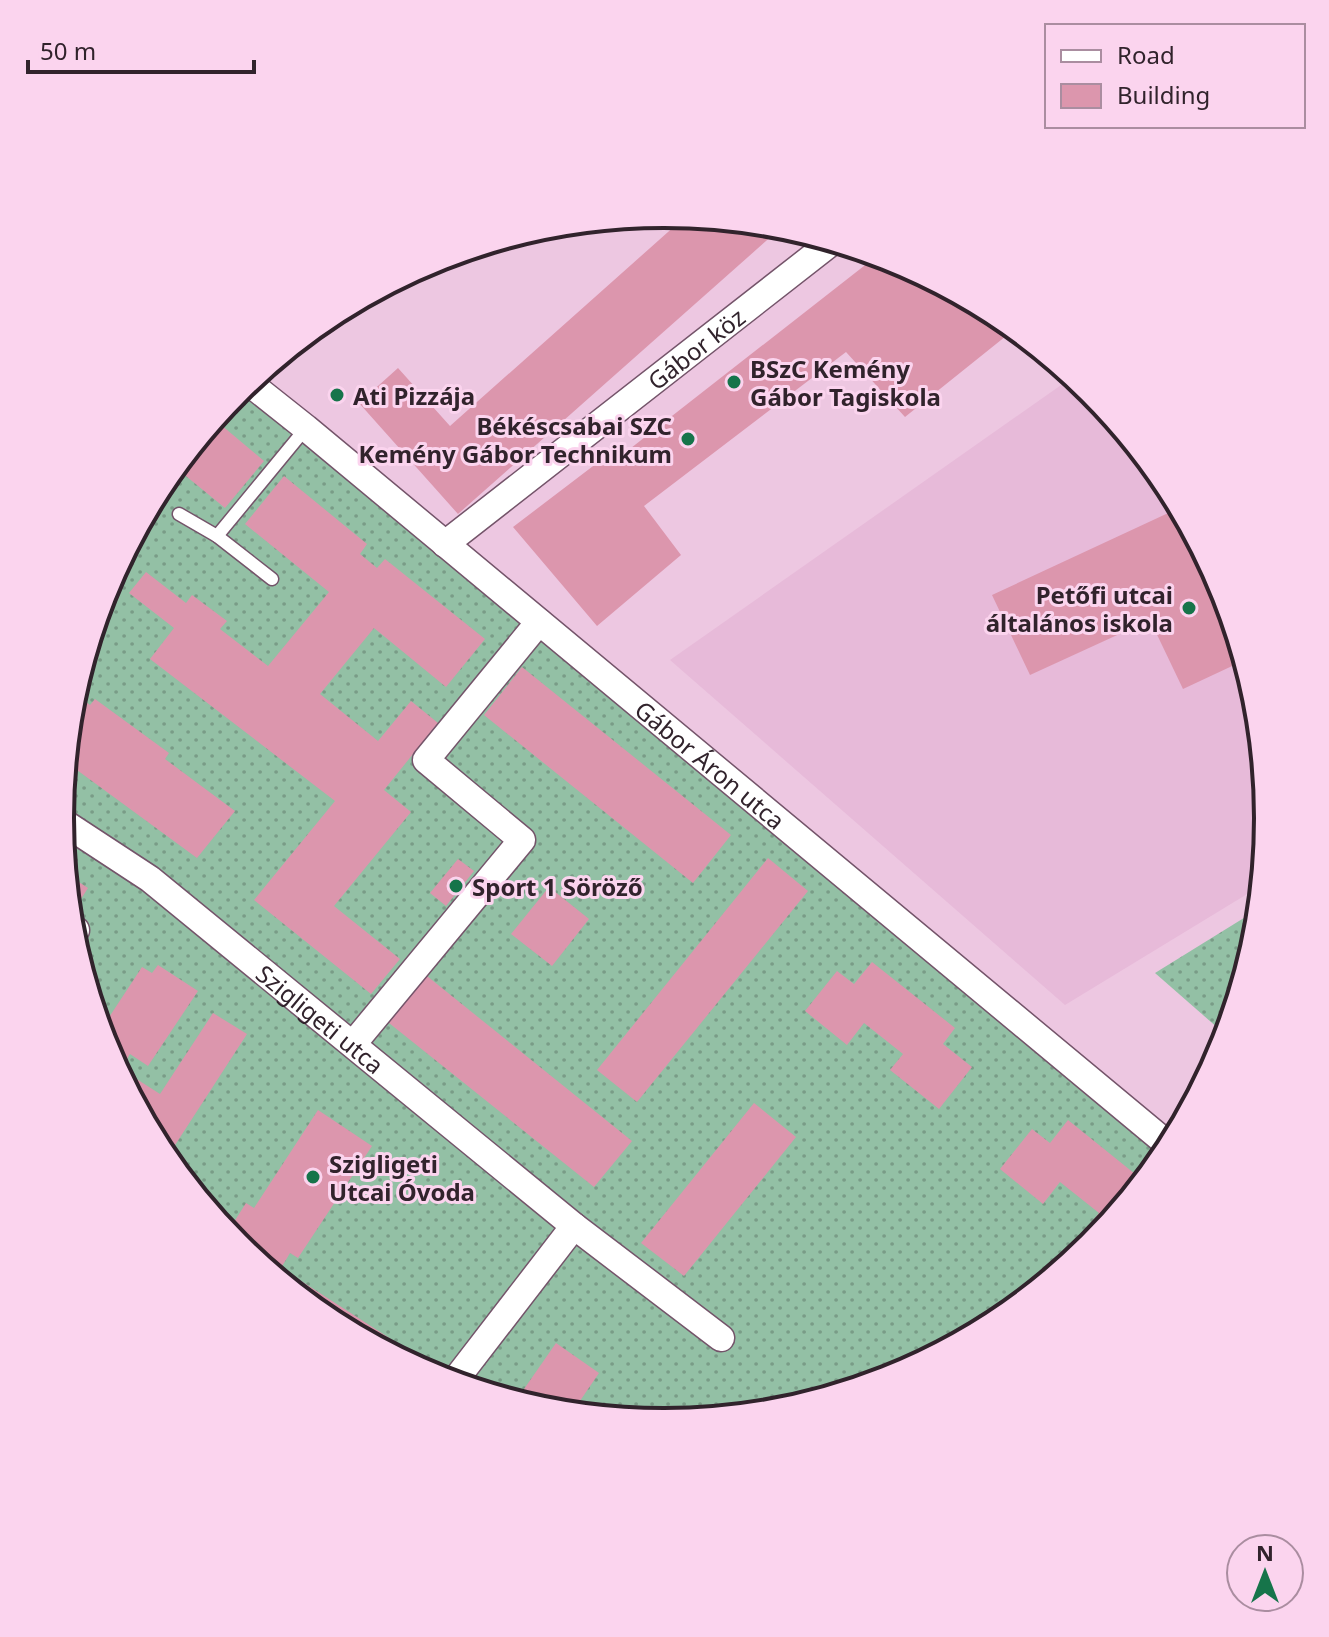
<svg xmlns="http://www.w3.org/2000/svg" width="1329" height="1637" font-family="'Noto Sans',sans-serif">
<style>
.built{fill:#e7bad9}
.grass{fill:url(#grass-dots)}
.building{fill:#dc96ad}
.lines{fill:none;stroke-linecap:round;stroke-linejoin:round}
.service-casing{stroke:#74546a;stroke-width:15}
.minor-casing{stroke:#74546a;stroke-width:29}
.service{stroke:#fff;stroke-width:12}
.minor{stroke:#fff;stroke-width:26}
.poi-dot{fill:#16744a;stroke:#fbd4ee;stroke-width:3}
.labels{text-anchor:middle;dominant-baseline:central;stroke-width:6;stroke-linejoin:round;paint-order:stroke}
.street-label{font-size:24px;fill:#31232c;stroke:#fbd4ee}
.poi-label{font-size:24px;font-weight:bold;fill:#31232c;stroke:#fbd4ee;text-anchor:start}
.rim{fill:none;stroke:#31232c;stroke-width:4}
</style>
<defs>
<pattern id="grass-dots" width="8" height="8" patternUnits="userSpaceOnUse" patternTransform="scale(2)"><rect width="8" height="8" fill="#93c0a5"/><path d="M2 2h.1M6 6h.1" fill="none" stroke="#799c87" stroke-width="1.8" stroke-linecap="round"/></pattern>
</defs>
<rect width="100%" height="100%" fill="#edc7e1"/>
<polygon class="built" points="1074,376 1092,391 1167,483 1223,588 1257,701 1269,819 1262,885 1065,1005 670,660"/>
<g class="grass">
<polygon points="243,386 1167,1155 1092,1246 1000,1321 895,1377 782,1411 664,1423 546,1411 433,1377 328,1321 237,1246 162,1154 106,1049 72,936 60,818 72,700 106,587 162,482"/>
<polygon points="1260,908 1257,937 1227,1036 1155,973"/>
</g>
<g class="building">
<polygon points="686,216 783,226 458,514 359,403 398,368 450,426"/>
<polygon points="878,255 896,260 1001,316 1016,328 905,417 846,352 644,506 681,555 597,626 513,527 601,460 608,466"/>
<polygon points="214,419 264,461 225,508 181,472 104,594 106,587 162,482"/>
<polygon points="284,476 367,544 360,554 377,568 385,559 485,639 446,687 374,628 320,694 378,741 411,701 438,723 384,790 411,812 334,906 400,959 371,994 254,900 335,801 150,659 174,628 129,593 146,572 186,603 192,595 227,621 220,629 268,666 329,592 245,524"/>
<polygon points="1179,508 1237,634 1245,660 1183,689 1150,620 1030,675 992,595"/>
<polygon points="522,667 731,835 693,883 484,715"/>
<polygon points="74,693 90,705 95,699 169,753 165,759 235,811 197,858 66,762"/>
<polygon points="768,858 808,891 637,1102 597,1070"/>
<polygon points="458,859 474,871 446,906 430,893"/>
<polygon points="65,873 88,888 70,916"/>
<polygon points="549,887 589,919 552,966 511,934"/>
<polygon points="872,962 955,1028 943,1044 972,1067 939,1109 890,1070 903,1054 864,1023 847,1045 805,1011 837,971 854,984"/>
<polygon points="158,965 198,991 148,1066 130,1054 121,1069 160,1094 213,1013 247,1034 166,1159 143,1120 151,1108 130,1095 106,1049 100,1031 142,967 152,973"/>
<polygon points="422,972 632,1141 594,1187 384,1019"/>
<polygon points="754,1103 796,1137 684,1276 641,1243"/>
<polygon points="318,1110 372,1146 298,1258 290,1253 281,1268 411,1352 405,1362 328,1321 240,1248 243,1243 227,1233 246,1203 254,1208"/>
<polygon points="1068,1120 1145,1182 1098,1238 1086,1229 1099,1213 1060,1182 1043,1204 1000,1169 1032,1129 1050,1143"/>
<polygon points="556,1343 599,1373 571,1414 546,1411 515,1402"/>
</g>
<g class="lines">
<defs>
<g id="service">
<polyline points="179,514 217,536 272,579"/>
<polyline points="217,536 306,428"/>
</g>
<g id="minor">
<path id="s1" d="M248 382 306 428 1171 1147"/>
<path id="s2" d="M445 544 833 241"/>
<path id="s3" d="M60 820 150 879 574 1226 721 1338"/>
<polyline points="72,936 76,930"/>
<polyline points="353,1044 522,840 426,760 539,622"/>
<polyline points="453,1383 574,1226"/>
</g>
</defs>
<use href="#service" class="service-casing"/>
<use href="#minor" class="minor-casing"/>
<use href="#service" class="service"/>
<use href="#minor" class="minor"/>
</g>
<g class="poi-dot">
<circle cx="734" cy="382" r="8"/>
<circle cx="337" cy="395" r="8"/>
<circle cx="688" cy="439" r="8"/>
<circle cx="1189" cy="608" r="8"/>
<circle cx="456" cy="886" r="8"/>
<circle cx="313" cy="1177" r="8"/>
</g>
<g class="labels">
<g class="street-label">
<text stroke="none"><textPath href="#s2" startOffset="318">Gábor köz</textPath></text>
<text stroke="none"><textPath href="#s1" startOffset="600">Gábor Áron utca</textPath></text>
<text stroke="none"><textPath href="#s3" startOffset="328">Szigligeti utca</textPath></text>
</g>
<g class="poi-label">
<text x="750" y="368">BSzC Kemény<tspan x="750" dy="28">Gábor Tagiskola</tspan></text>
<text x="353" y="395">Ati Pizzája</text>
<text x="672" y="425" text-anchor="end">Békéscsabai SZC<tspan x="672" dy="28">Kemény Gábor Technikum</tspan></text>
<text x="1173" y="594" text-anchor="end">Petőfi utcai<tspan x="1173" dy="28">általános iskola</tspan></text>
<text x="472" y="886">Sport 1 Söröző</text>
<text x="329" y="1163">Szigligeti<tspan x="329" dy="28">Utcai Óvoda</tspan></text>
</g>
</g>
<path d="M0 0H1329V1637H0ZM74 818a590 590 0 1 1 1180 0a590 590 0 1 1-1180 0Z" fill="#fbd4ee" fill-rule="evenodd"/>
<path class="rim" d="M74 818a590 590 0 1 1 1180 0a590 590 0 1 1-1180 0Z"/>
<rect x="1045" y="24" width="260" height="104" fill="#fbd4ee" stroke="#aa8da0" stroke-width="2"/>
<rect x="1061" y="50" width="40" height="12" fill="#ffffff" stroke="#aa8da0" stroke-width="2"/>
<text x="1117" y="64" font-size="24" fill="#31232c">Road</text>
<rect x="1061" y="84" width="40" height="24" fill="#dc96ad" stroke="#aa8da0" stroke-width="2"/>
<text x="1117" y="104" font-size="24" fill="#31232c">Building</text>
<g transform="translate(1265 1573)"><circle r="38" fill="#fbd4ee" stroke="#aa8da0" stroke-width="2"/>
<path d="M0-6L14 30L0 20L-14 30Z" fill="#16744a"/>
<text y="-12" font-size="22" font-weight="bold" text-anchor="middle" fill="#31232c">N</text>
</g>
<path d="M28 60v12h226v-12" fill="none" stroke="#31232c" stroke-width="4"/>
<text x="40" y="60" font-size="24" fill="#31232c" stroke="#fbd4ee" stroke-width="6" paint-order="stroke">50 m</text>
</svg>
